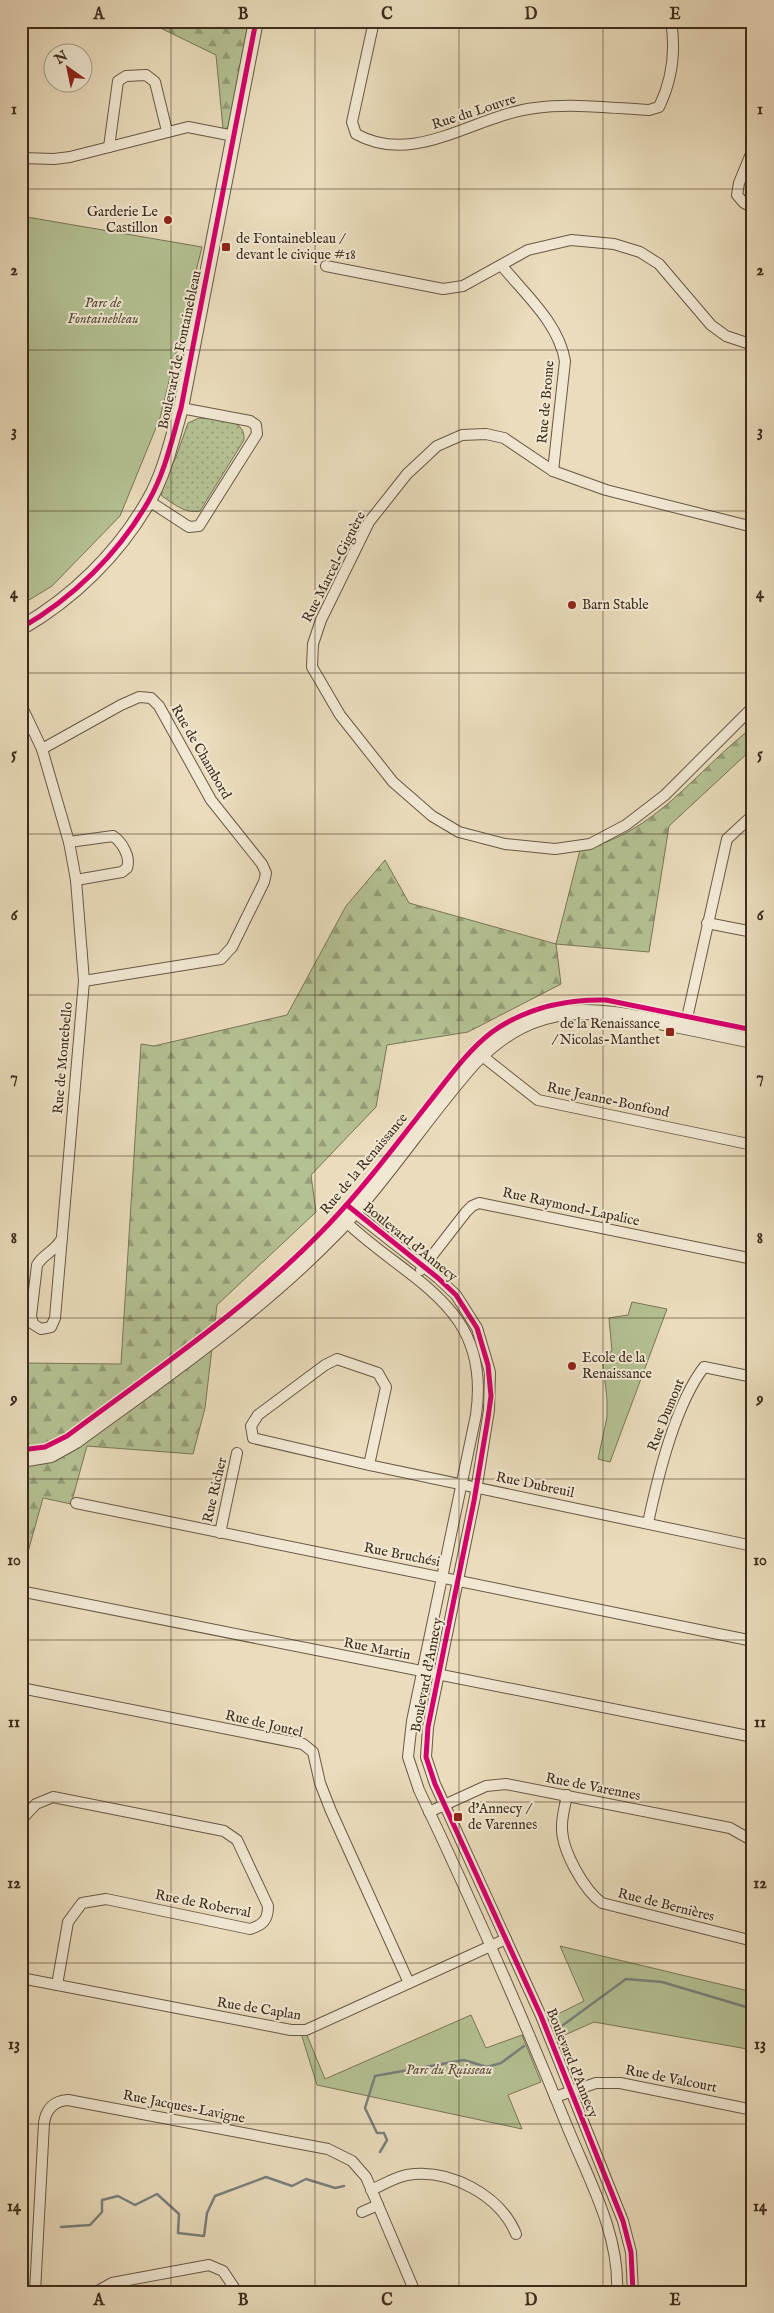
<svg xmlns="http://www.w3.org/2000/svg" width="774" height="2313" font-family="'IM FELL English',serif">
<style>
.grass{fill:url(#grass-dots);stroke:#797658}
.forest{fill:url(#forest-firs);stroke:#797658}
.park{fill:#b4c193;stroke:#797658}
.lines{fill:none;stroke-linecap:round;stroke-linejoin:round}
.stream{stroke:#78807d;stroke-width:2.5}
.minor-casing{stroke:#695844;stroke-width:12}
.tertiary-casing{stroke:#695844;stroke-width:16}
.minor{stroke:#f1e8d3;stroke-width:10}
.tertiary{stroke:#f1e8d3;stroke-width:14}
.cycleway-casing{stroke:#f1e8d3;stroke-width:8}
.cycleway{stroke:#d6006c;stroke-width:5}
.grid{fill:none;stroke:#3e2c1c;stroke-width:1;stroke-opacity:0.55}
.poi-dot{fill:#8f2418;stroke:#f1e8d3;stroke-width:2}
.labels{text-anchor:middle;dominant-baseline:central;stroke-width:4;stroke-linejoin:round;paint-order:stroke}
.street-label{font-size:14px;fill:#3e2c1c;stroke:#f1e8d3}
.poi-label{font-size:14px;fill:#3e2c1c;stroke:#f1e8d3;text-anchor:start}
.park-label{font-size:14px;font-style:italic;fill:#564a34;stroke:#f1e8d3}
.neatline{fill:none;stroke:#3e2c1c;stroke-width:2}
.grid-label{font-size:16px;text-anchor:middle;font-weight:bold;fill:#3e2c1c}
</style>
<defs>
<pattern id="grass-dots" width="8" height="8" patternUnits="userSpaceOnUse" patternTransform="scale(1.25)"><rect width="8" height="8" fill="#b4c193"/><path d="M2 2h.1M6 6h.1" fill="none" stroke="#949d77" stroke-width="1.8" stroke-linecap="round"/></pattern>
<pattern id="forest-firs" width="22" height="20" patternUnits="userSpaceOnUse" patternTransform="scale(1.25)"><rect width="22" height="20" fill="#b4c193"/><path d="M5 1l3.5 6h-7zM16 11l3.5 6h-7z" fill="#949d77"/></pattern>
</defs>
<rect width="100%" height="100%" fill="#eadcbc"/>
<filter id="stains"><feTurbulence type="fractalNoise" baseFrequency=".004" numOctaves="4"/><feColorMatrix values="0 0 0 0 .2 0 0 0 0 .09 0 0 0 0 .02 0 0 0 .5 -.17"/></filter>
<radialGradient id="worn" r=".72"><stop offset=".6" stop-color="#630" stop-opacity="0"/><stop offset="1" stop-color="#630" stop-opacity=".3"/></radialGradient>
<path class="grass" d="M199 418C216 420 246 417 244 440L200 511C185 514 174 504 162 496L160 490 176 457 188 423Z"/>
<g class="forest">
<polygon points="146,21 258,21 234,136 223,128 216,55"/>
<path d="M753 727V748L669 826 649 952 556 944 561 984 468 1032 387 1045 376 1107 311 1175 316 1212 217 1305 205 1408 193 1454 87 1446 71 1504 43 1498 21 1577V1363L121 1364 141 1044 154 1046 287 1015 346 906 385 860 409 903 556 944 580 850C656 834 695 771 753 727Z"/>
</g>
<g class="park">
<polygon points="21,216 202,247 160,418 120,516 52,586 21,605"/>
<polygon points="632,1302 667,1309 610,1462 598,1459 607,1417 607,1399 602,1357 612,1351 609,1318 628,1315"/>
<polygon points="560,1946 753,1992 753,2050 594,2022 558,2038 550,2018 584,2001"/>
<polygon points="471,2015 486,2048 522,2035 541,2082 508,2095 522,2129 317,2085 300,2030 304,2028 325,2079"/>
</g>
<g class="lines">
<g class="stream">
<polyline points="559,2028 626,1979 662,1982 753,2009"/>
<polyline points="380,2152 387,2140 384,2133 377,2133 365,2108 375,2076 464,2060 487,2067 501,2063 524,2046"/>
<polyline points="61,2227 90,2225 102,2212 102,2200 118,2196 135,2205 157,2194 179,2214 178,2233 204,2236 207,2213 215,2196 266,2177 292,2186 306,2179 335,2188 344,2186"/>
</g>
<defs>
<g id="minor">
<path d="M374 21 352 122 356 134C415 167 475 115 535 108 572 103 611 108 649 110L659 107C672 80 676 51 671 21"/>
<polyline points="109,147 118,81 126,76 146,75 155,82 167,131"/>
<polyline points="753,149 739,183 737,195 744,203 753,208"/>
<polyline points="21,158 54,159 70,157 188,127 234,136"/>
<polyline points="326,266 443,289 463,286 528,250 571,240 614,244 640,252 659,264 711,325 726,336 753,345"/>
<path d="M502 266C526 295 559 324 565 361L553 471"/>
<polyline points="149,501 189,527 199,526 257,434 256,425 250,421 181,408"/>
<polyline points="753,527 606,490 553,471 504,438 486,434 462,435 437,446 407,474 369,522 321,620 313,644 312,667 340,715 393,782 432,816 459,832 505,844 555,849 590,844 626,825 665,795 753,707"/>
<path d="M21 705 42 749 69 842 76 880 84 981 55 1318 51 1327 41 1329 33 1324 31 1316 37 1265C43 1254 56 1251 62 1238"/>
<polyline points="42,749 121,705 139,697 151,698 159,706 211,800 262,864 266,873 264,882 232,947 221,959 84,981"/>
<path d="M69 842 113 836C122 842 131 857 127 868L122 872 76 880"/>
<polyline points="707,923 753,932"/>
<polyline points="685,1027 727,839 753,815"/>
<polyline points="481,1055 538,1100 753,1145"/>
<polyline points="354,1212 438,1278 456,1295 477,1328 490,1372 489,1410 475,1497 428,1727 426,1757 435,1784 541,2016 623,2221 631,2252 633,2292"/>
<path d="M345 1221C410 1283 492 1305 476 1415L412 1721 408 1757 419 1790C472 1901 521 2013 567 2126 588 2178 620 2234 617 2292"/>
<polyline points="421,1270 466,1212 472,1206 479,1203 753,1259"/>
<polyline points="369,1465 386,1387 378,1373 337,1359 325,1365 258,1415 251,1426 253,1438 369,1465 753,1546"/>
<polyline points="76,1503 753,1641"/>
<path d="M648 1523C658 1476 675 1405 704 1367L753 1377"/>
<polyline points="220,1533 237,1453"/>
<polyline points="751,1545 753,1534"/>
<polyline points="25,1592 753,1737"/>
<polyline points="21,1688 303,1744 313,1752 320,1783 331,1811 409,1983"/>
<path d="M567 1795C565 1806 561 1819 562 1830 563 1852 584 1890 602 1903L753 1941"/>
<polyline points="429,1812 486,1786 506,1784 730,1828 753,1841"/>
<path d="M21 1820 36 1804 53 1797 224 1831 237 1840 268 1906C268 1920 263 1925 250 1929L106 1899 82 1903 68 1922 57 1985"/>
<polyline points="21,1978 291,2030 306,2030 506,1939"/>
<polyline points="555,2097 596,2083 620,2083 753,2110"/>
<path d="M371 2190C383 2185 395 2177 407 2175 449 2168 500 2195 516 2234"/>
<polyline points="362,2212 378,2205"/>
<path d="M35 2292 44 2123C46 2109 54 2101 68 2100L328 2149 352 2161 366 2177 415 2292"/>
<polyline points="96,2292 112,2283 209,2265 223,2271 237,2292"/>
</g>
<g id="tertiary">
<path d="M21 628C73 598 118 554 148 502 165 473 172 439 181 408L256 21"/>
<path d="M21 1460 51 1455 76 1441C166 1375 260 1311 338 1230 387 1178 426 1116 474 1062 538 997 593 1008 674 1025 701 1030 727 1036 753 1041"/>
</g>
</defs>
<use href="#minor" class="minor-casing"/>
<use href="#tertiary" class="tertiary-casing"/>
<use href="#minor" class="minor"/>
<use href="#tertiary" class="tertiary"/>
<defs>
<g id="cycleway">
<path d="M21 628C73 598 118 554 148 502 165 473 172 439 181 408L256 21"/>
<polyline points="347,1205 438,1278 456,1295 477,1328 488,1365 491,1396 488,1418 474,1501 428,1727 426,1757 435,1784 541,2016 623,2221 631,2252 633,2292"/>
<path d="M21 1450 45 1447 67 1436C157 1369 251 1306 328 1225 364 1187 395 1146 427 1105 447 1080 466 1052 492 1032 526 1008 566 999 606 1000L753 1030"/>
</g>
</defs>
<use href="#cycleway" class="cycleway-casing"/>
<use href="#cycleway" class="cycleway"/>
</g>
<path class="grid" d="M171 21V2292M315 21V2292M459 21V2292M603 21V2292M21 189H753M21 350H753M21 511H753M21 673H753M21 834H753M21 995H753M21 1156H753M21 1318H753M21 1479H753M21 1640H753M21 1802H753M21 1963H753M21 2124H753"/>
<g class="poi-dot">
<circle cx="168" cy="220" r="5"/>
<rect x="221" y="242" width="10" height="10" rx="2.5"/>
<circle cx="572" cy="605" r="5"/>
<rect x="665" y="1027" width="10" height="10" rx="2.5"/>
<circle cx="572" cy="1366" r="5"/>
<rect x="453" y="1812" width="10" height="10" rx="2.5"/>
</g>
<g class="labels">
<g class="street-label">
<text transform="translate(474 112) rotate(-18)">Rue du Louvre</text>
<text transform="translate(180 350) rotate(-78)">Boulevard de Fontainebleau</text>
<text transform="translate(546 402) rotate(-85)">Rue de Brome</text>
<text transform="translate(334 567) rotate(-63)">Rue Marcel-Giguère</text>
<text transform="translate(201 752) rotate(60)">Rue de Chambord</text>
<text transform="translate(63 1058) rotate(-85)">Rue de Montebello</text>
<text transform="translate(608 1100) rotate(12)">Rue Jeanne-Bonfond</text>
<text transform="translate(364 1164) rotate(-50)">Rue de la Renaissance</text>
<text transform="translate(571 1207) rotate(12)">Rue Raymond-Lapalice</text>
<text transform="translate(410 1242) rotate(39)">Boulevard d'Annecy</text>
<text transform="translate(666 1415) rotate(-68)">Rue Dumont</text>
<text transform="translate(535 1485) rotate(12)">Rue Dubreuil</text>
<text transform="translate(215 1490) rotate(-77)">Rue Richer</text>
<text transform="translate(402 1555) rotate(11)">Rue Bruchési</text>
<text transform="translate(377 1649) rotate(11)">Rue Martin</text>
<text transform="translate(427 1675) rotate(-79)">Boulevard d'Annecy</text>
<text transform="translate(264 1724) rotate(13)">Rue de Joutel</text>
<text transform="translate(593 1787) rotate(11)">Rue de Varennes</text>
<text transform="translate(203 1904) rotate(11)">Rue de Roberval</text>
<text transform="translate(666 1905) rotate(14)">Rue de Bernières</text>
<text transform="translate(259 2009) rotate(9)">Rue de Caplan</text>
<text transform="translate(572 2063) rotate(68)">Boulevard d'Annecy</text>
<text transform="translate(671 2079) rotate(11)">Rue de Valcourt</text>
<text transform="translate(184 2107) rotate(11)">Rue Jacques-Lavigne</text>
</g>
<g class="poi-label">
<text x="158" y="212" text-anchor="end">Garderie Le<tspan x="158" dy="16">Castillon</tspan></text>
<text x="236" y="239">de Fontainebleau /<tspan x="236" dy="16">devant le civique #18</tspan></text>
<text x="582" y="605">Barn Stable</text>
<text x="660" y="1024" text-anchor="end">de la Renaissance<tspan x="660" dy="16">/ Nicolas-Manthet</tspan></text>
<text x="582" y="1358">Ecole de la<tspan x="582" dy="16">Renaissance</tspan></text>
<text x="468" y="1809">d'Annecy /<tspan x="468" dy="16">de Varennes</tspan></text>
</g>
<g class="park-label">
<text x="103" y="303">Parc de<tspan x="103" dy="16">Fontainebleau</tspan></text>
<text x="449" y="2070">Parc du Ruisseau</text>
</g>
</g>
<rect width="774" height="2313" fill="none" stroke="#eadcbc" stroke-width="55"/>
<g transform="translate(68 68) rotate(327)"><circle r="24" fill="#f1e8d3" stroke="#a99d8a"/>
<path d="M0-4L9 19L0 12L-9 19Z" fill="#8f2418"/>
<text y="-8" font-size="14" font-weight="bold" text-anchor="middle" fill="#3e2c1c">N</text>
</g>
<rect x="28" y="28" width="718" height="2258" class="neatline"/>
<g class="grid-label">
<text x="99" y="19">A</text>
<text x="243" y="19">B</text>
<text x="387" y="19">C</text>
<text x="531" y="19">D</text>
<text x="675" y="19">E</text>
<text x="14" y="114">1</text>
<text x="760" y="114">1</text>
<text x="14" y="275">2</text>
<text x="760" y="275">2</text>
<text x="14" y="436">3</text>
<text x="760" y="436">3</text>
<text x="14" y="598">4</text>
<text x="760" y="598">4</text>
<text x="14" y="759">5</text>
<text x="760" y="759">5</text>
<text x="14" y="920">6</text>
<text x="760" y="920">6</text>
<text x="14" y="1082">7</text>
<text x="760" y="1082">7</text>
<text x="14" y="1243">8</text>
<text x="760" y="1243">8</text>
<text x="14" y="1404">9</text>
<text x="760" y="1404">9</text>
<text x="14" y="1565">10</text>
<text x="760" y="1565">10</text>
<text x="14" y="1727">11</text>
<text x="760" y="1727">11</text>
<text x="14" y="1888">12</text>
<text x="760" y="1888">12</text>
<text x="14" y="2049">13</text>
<text x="760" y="2049">13</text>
<text x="14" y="2211">14</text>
<text x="760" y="2211">14</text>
<text x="99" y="2305">A</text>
<text x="243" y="2305">B</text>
<text x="387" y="2305">C</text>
<text x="531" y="2305">D</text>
<text x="675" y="2305">E</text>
</g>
<rect width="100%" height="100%" filter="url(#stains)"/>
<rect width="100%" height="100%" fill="url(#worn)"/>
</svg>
